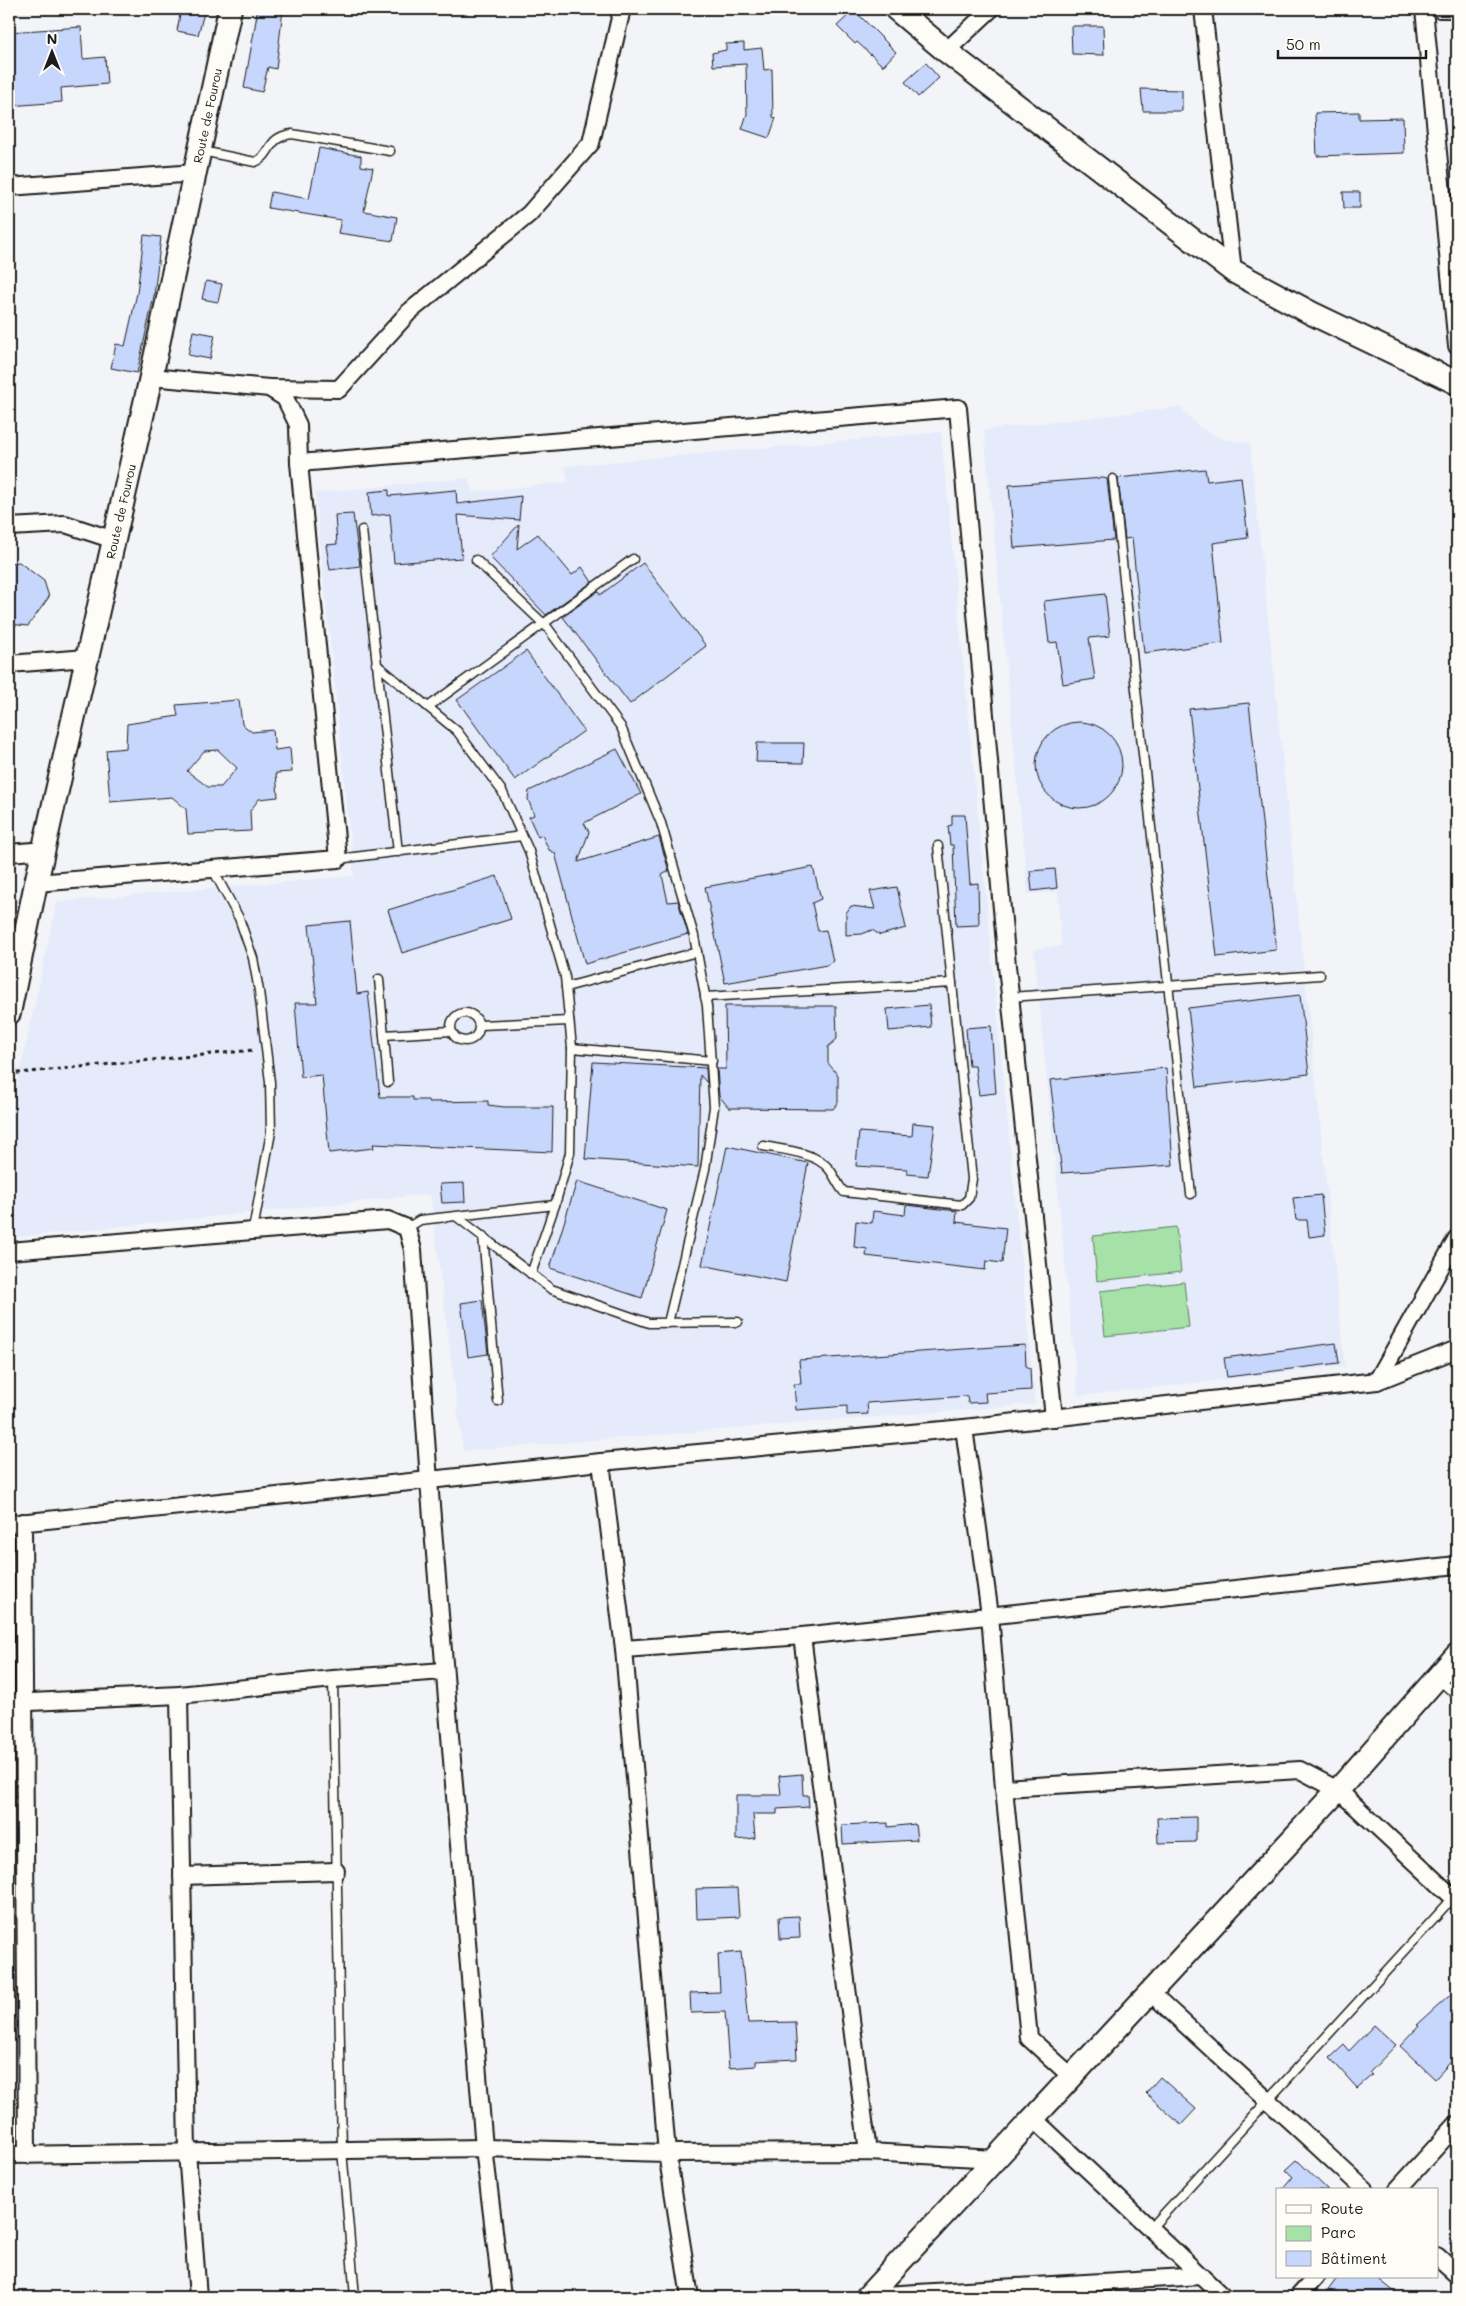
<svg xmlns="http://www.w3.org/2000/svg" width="1466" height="2306" font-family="Mali,sans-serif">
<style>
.built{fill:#e5ebfa}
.green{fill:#a6e1a7;stroke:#617e62}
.building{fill:#c7d6fd;stroke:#1c1c1c;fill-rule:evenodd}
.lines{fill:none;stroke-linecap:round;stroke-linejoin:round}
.lane-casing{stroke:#1c1c1c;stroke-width:11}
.street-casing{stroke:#1c1c1c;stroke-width:20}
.secondary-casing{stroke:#1c1c1c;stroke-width:26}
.path{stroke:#1c1c1c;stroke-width:3;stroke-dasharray:4 4;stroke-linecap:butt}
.lane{stroke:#fdfcf7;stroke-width:8}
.street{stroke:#fdfcf7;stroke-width:16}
.secondary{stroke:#fdfcf7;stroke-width:22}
.labels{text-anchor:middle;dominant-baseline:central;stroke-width:4;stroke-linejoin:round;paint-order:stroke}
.street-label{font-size:12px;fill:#1c1c1c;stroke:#fdfcf7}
</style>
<rect width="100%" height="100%" fill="#f2f4f8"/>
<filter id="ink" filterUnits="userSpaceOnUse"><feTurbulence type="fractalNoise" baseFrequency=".02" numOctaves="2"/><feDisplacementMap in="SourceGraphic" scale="10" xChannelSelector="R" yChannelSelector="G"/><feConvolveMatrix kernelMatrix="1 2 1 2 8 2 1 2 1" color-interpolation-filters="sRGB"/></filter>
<g filter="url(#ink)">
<g class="built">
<polygon points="1180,407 1199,427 1222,439 1250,443 1345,1366 1078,1396 1034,949 1061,946 1058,892 1028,894 984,430"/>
<polygon points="941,432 1035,1404 463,1451 430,1194 9,1238 9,1122 57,902 354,876 315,493 468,478 473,492 568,482 565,466"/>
</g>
<g class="green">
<polygon points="1176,1227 1181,1272 1097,1281 1093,1236"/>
<polygon points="1184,1282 1189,1327 1105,1336 1100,1291"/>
</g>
<g class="building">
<polygon points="181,9 205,9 198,35 177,31"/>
<polygon points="258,9 283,9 276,69 268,67 262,92 244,88"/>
<polygon points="854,10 896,52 883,66 857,42 855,44 837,26"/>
<polygon points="1071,26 1103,26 1104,55 1072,54"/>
<polygon points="81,27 83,59 105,57 107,84 61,88 62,102 9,106 9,32"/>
<polygon points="744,43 744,50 762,48 764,70 772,69 773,117 776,118 769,138 742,129 747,114 746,64 713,66 712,53 726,50 726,44"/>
<polygon points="926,63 939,78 918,97 905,82"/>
<polygon points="1141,89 1182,90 1182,111 1143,111"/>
<polygon points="1359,112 1359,119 1403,118 1404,153 1317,156 1315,113"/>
<polygon points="319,148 361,156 361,166 373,168 364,211 397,217 393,241 338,233 341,220 268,208 271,192 309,199"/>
<polygon points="1343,192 1360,192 1360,208 1344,208"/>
<polygon points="144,235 161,237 154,296 137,373 111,368 116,344 125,346 137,293"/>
<polygon points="206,281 222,284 218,302 202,299"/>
<polygon points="193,331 215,335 210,359 188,355"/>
<polygon points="1205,469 1207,481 1241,477 1248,538 1213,543 1223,643 1144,653 1132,538 1125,539 1118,478"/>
<polygon points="1103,478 1107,479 1114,540 1014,548 1009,485"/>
<polygon points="389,490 389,496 456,490 457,504 521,496 519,520 458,515 462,558 394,563 390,514 371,516 369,492"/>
<polygon points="353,514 360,566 330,570 326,545 337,544 335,515"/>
<polygon points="519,524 517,549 538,534 572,575 582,567 592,582 546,615 490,557"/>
<polygon points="19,562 44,581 49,597 28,626 9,624 9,563"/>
<polygon points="643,563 706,646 630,704 563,617 598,591 600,595"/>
<polygon points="1105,594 1110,636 1089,638 1095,679 1063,684 1057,642 1049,643 1044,601"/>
<polygon points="526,651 584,731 515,780 457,700"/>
<path d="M239 700 242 724 252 732 273 730 275 750 290 748 292 772 276 773 278 797 259 799 250 811 251 831 188 834 186 809 172 797 110 802 106 750 126 748 127 724 178 716 176 705ZM218 750 237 768 221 787H208L187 771 204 751Z"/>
<polygon points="1249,703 1276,950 1217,957 1189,709"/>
<circle cx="1079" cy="765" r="43"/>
<polygon points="757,743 804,743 803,763 756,762"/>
<polygon points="617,749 641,794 584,823 589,832 578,862 659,837 669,871 662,875 668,902 678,901 688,934 585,964 555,853 549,850 542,835 538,837 529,817 534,815 528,799 529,791"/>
<polygon points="952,815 965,815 970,884 978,883 979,925 956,926 953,845 950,845 948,826 952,825"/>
<polygon points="813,867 821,899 812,903 818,931 826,930 833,961 827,965 725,983 705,887"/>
<polygon points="1055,869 1057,888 1032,891 1030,871"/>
<polygon points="497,876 511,919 402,953 388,910"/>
<polygon points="897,887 906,928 880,935 872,930 862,934 846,935 846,913 851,906 875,909 870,891"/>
<polygon points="350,921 357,994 368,992 380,1097 413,1097 413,1100 428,1100 429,1102 488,1101 488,1105 504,1107 553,1107 552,1152 373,1144 374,1148 329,1153 322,1075 301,1077 295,1003 317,1003 309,925"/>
<polygon points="1300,995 1309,1074 1197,1087 1188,1008"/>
<polygon points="929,1005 931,1027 889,1031 887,1009"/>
<polygon points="725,1006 836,1006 837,1039 828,1047 828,1063 838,1075 838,1103 833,1109 729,1108 719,1096 717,1069 726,1069"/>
<polygon points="991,1026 996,1093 979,1095 975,1066 969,1066 966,1028"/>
<polygon points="593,1062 706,1068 707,1083 700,1075 698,1167 585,1159"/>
<polygon points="1166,1068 1173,1165 1062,1173 1050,1080"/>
<polygon points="913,1123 935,1125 928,1176 907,1174 907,1169 856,1166 859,1132 912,1136"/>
<polygon points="727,1146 808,1163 786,1282 702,1265"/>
<polygon points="577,1181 667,1210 642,1298 550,1268"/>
<polygon points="464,1183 465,1202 442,1203 440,1184"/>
<polygon points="1321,1195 1325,1235 1309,1237 1307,1220 1296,1220 1293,1198"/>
<polygon points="906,1205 957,1211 956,1222 1006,1228 1002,1263 986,1261 985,1270 866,1256 867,1249 854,1247 856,1221 872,1223 873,1211 905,1215"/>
<polygon points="482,1300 488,1354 468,1357 461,1303"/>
<polygon points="1336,1343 1339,1363 1227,1377 1224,1358"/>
<polygon points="1025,1345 1026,1366 1030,1368 1031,1390 985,1393 986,1402 968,1403 967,1396 867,1403 868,1414 847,1415 847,1406 796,1410 794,1384 801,1384 799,1360"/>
<polygon points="802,1774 803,1795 808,1795 809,1807 777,1809 777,1814 753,1814 755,1838 736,1840 736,1795 781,1795 779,1776"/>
<polygon points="1196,1817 1196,1842 1158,1843 1157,1818"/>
<polygon points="888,1823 888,1827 915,1824 917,1840 843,1844 842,1825"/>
<polygon points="737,1888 739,1917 697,1919 696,1889"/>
<polygon points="799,1916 800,1938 780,1939 779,1917"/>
<polygon points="741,1952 748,2023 795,2022 797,2059 756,2061 756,2066 729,2068 725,2012 691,2013 690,1993 720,1992 718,1954"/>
<polygon points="1457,1989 1457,2055 1435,2079 1400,2046 1419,2026 1417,2025"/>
<polygon points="1374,2025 1396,2045 1369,2073 1372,2075 1357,2088 1330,2058 1344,2045 1349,2051"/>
<polygon points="1160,2077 1196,2109 1181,2125 1146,2093"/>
<polygon points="1297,2160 1328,2190 1282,2190 1293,2177 1286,2170"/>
<polygon points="1338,2277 1376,2277 1401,2297 1323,2297"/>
</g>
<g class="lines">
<defs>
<g id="lane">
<path d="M202 151 255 162C274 154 265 138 292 134L390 151"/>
<polyline points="1113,479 1191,1194"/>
<polyline points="362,530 398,852"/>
<polyline points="476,560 547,627 621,727 661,823 694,936 707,1006 714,1107 705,1169 668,1323"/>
<polyline points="376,664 457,731 502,791 529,851 565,977 572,1048 570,1153 555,1205 531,1274"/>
<polyline points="428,707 633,559"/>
<polyline points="338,859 522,836"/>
<polyline points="213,870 239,918 253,958 259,991 270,1082 271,1132 253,1230"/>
<polyline points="379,979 388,1082"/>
<polyline points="566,987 697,952"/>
<polyline points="705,997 952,983"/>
<polyline points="1010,997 1320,975"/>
<circle cx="465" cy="1027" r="14"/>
<polyline points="480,1025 569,1021"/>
<polyline points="384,1035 451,1031"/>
<polyline points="572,1048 712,1061"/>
<path d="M763 1146C784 1150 815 1152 829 1169 835 1176 837 1184 844 1192L962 1205 969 1198 972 1179 938 846"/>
<polyline points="457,1217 551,1289 649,1323 738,1322"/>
<polyline points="407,1228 420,1220 555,1205"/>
<polyline points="483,1236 498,1401"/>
<polyline points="333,1679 342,2150 355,2297"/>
<polyline points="1438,1679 1457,1696"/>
<polyline points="1151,2228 1454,1897"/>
</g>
<g id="street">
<polyline points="1203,9 1233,271"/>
<polyline points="1424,9 1457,346"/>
<polyline points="1439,9 1457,9"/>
<polyline points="946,51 991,9"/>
<polyline points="9,187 195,173"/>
<polyline points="269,388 339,389 409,312 529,214 591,143 622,9"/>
<polyline points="299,463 958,408 1007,966 1054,1418"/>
<polyline points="9,527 65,524 114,540"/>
<polyline points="9,664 87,658"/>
<polyline points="9,853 45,850"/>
<polyline points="36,883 338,859 299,463 298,425 285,398 269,388 151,377"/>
<polyline points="9,1251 388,1220 407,1228 413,1250 429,1481 484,2148 502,2297"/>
<polyline points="1377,1381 1457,1238"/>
<polyline points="964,1428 990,1615 1004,1788 1029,2038 1072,2077"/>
<polyline points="601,1462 624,1649 667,2153 690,2297"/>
<polyline points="23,1522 27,2155"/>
<polyline points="9,1524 601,1462 964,1428 1377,1381 1457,1349"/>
<polyline points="802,1636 868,2152"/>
<polyline points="624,1649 802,1636 1457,1565"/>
<polyline points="179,1695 187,2152 198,2297"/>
<polyline points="9,1703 179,1695 333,1679 444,1671"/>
<polyline points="1004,1788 1300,1770 1338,1790 1457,1901"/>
<polyline points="182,1876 336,1871"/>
<polyline points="1150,1992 1365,2190"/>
<polyline points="1033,2118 1223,2297"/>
<polyline points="9,2155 484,2148 667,2153 868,2152 996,2159"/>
<polyline points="1397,2190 1457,2124"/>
<polyline points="1437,2256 1457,2274"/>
<polyline points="868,2296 1201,2276"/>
<polyline points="1298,2297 1316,2277"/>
</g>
<g id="secondary">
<polyline points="896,9 946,51 1233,271 1311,313 1457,383"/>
<path id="s1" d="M9 1013 36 883 151 377 230 9"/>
<polyline points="867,2297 1338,1790 1457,1655"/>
</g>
</defs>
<use href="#lane" class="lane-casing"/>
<use href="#street" class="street-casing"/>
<use href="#secondary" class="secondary-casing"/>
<polyline class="path" points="9,1074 254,1050"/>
<use href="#lane" class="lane"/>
<use href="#street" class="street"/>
<use href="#secondary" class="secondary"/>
</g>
</g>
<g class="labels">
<g class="street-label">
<text stroke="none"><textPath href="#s1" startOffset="919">Route de Fourou</textPath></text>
<text stroke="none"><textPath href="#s1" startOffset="514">Route de Fourou</textPath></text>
</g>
</g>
<rect width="1466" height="2306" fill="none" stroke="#fdfcf7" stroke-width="30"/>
<rect x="15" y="15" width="1436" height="2276" fill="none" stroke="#1c1c1c" stroke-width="2" filter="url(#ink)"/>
<rect x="1276" y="2188" width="162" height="90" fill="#fdfcf7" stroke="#a3a29f"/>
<rect x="1286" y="2205" width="25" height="8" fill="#fdfcf7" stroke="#a3a29f"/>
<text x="1321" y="2214" font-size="15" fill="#1c1c1c">Route</text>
<rect x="1286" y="2226" width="25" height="15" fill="#a6e1a7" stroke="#a3a29f"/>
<text x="1321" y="2238" font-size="15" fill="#1c1c1c">Parc</text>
<rect x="1286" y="2251" width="25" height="15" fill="#c7d6fd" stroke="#a3a29f"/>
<text x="1321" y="2264" font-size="15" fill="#1c1c1c">Bâtiment</text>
<g transform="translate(52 52)" stroke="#fdfcf7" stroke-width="4" paint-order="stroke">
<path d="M0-4L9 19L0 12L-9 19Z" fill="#1c1c1c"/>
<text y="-8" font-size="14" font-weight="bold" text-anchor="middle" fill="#1c1c1c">N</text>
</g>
<path d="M1278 50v8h148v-8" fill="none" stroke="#1c1c1c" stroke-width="2.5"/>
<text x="1286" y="50" font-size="15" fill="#1c1c1c" stroke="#fdfcf7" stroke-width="4" paint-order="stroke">50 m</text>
</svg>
